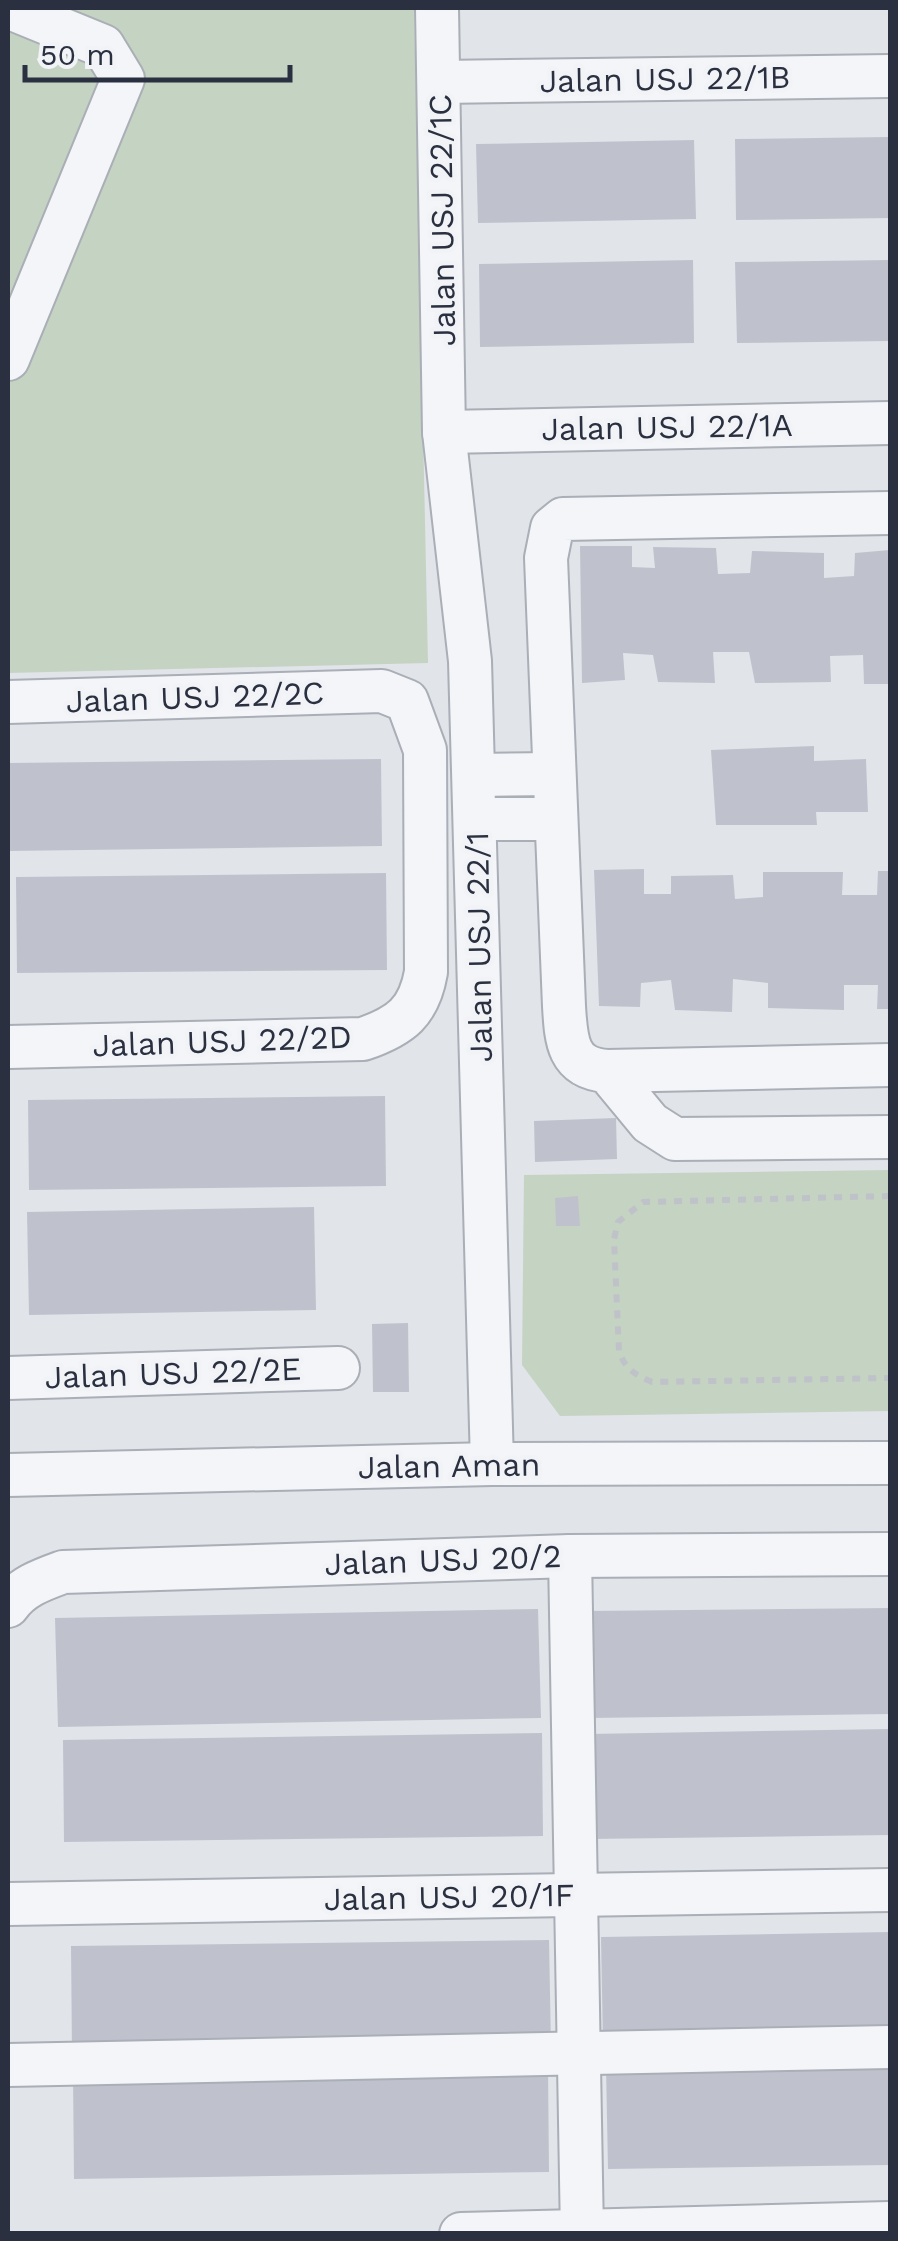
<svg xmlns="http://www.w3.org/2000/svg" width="898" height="2241" font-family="'Work Sans',sans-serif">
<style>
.green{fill:#c5d3c3}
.building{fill:#bfc2cc}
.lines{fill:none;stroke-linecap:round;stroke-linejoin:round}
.minor-casing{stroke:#aaaeb6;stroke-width:46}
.path{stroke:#bfc2c8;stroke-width:6;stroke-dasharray:8 8;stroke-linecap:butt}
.minor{stroke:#f4f5f8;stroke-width:42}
.labels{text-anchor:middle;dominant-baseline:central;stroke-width:9;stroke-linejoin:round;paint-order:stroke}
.street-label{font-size:32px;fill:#2a3040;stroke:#f1f3f7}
</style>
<rect width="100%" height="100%" fill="#e1e4e9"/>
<g class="green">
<polygon points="8,8 414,8 428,663 8,673"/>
<polygon points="890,1170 890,1411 560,1416 522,1365 524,1175"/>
</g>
<g class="building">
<polygon points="890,137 890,218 736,220 735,139"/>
<polygon points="694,140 696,219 478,223 476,144"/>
<polygon points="693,260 694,343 480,347 479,264"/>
<polygon points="890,260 890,341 737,343 735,262"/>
<polygon points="580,546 632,546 632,567 655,568 653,547 716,548 718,574 750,573 752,551 824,553 824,578 854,576 855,553 890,550 890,684 864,684 863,655 830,656 831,682 755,683 749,652 713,652 715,683 658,682 653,655 623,653 625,680 582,683"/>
<polygon points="814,746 814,761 866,759 868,812 816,812 817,825 716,825 711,750"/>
<polygon points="381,759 382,846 8,851 8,763"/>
<polygon points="644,869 644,894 671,894 671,876 733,875 735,899 763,897 763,872 843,872 842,895 877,895 878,871 890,871 890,1009 877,1009 878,985 844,985 844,1010 768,1008 768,983 733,979 732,1012 675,1010 671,980 641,983 640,1007 599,1006 594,870"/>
<polygon points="386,873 387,970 17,973 16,877"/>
<polygon points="385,1096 386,1186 29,1190 28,1100"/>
<polygon points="616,1118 617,1159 535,1162 534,1121"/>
<polygon points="578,1196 580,1226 556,1226 555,1198"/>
<polygon points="314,1207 316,1310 29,1315 27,1212"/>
<polygon points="408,1323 409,1392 373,1392 372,1324"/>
<polygon points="890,1608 890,1714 589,1718 587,1611"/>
<polygon points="538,1609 541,1718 58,1727 55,1618"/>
<polygon points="890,1729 890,1835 590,1839 588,1734"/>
<polygon points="542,1733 543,1836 64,1842 63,1740"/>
<polygon points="890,1932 890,2040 603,2044 601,1937"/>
<polygon points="549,1940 551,2047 72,2053 71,1946"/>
<polygon points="890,2063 890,2165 608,2169 606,2067"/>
<polygon points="548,2068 549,2172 74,2179 73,2074"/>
</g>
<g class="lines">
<defs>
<g id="minor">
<polyline points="437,8 444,432 470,661 492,1464"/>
<polyline points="440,82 890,76"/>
<polyline points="8,359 123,79 103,46 10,8"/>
<polyline points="444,432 890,423"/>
<path d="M890 513 563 519 552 528 546 558 564 1006C566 1040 567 1068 607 1071L650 1123 675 1139 890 1137"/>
<path d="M8 702 382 691 407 701 425 750 426 972C419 1012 401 1026 363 1039L8 1047"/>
<polyline points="474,775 554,774"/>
<polyline points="476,819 556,819"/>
<polyline points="607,1071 890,1065"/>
<polyline points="8,1378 338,1368"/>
<polyline points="8,1475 492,1464 890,1463"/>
<polyline points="570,1556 582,2234"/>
<path d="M8 1606C21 1587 41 1580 63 1572L570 1556 890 1554"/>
<polyline points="8,1904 890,1890"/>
<polyline points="8,2065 890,2047"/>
<polyline points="461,2234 890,2223"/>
</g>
</defs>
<use href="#minor" class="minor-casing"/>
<path class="path" d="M890 1196 643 1202 618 1222 614 1239 619 1351C625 1369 635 1375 652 1382L890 1378"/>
<use href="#minor" class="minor"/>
</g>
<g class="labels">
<g class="street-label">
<text transform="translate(665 79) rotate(-1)">Jalan USJ 22/1B</text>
<text transform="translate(442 220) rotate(-91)">Jalan USJ 22/1C</text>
<text transform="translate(667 427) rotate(-1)">Jalan USJ 22/1A</text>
<text transform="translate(195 697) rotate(-2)">Jalan USJ 22/2C</text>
<text transform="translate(479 947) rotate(-91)">Jalan USJ 22/1</text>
<text transform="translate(222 1041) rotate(-2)">Jalan USJ 22/2D</text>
<text transform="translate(173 1373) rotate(-2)">Jalan USJ 22/2E</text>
<text transform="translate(449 1466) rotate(-1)">Jalan Aman</text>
<text transform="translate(443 1560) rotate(-2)">Jalan USJ 20/2</text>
<text transform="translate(449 1897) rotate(-1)">Jalan USJ 20/1F</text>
</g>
</g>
<rect width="898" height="2241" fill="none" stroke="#2a3040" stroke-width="20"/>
<path d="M25 65v15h265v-15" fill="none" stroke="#2a3040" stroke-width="5"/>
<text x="40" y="65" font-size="30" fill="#2a3040" stroke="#f1f3f7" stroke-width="8" paint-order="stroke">50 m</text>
</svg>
